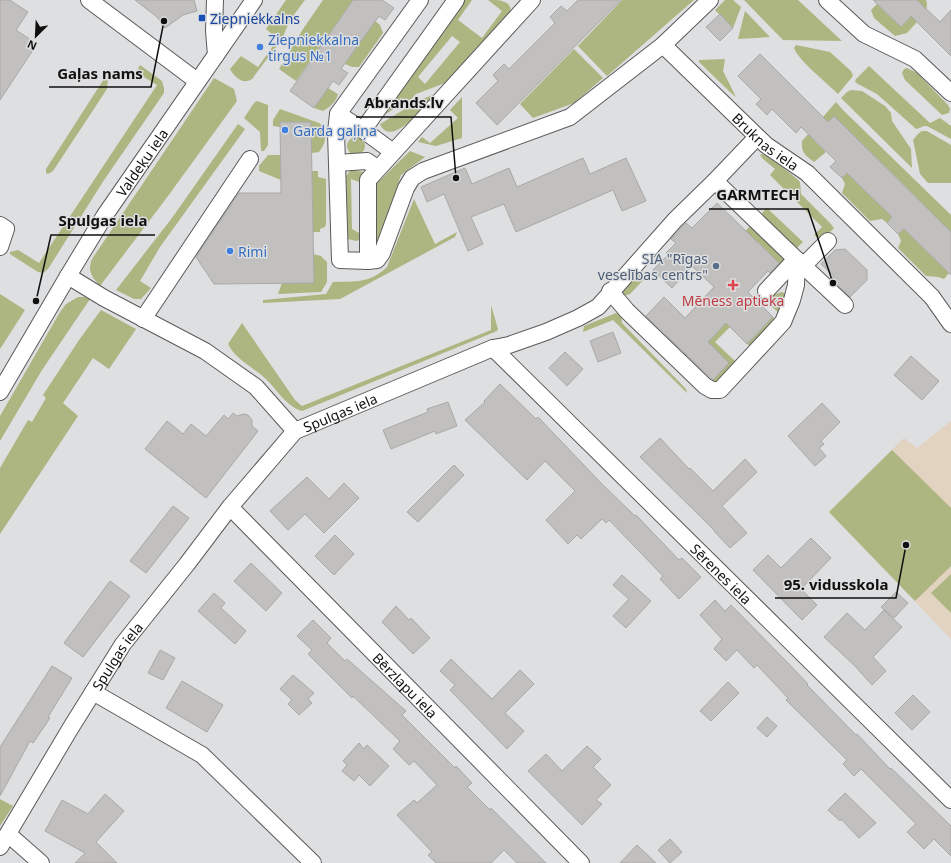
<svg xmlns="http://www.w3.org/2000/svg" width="951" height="863" font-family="'Noto Sans',sans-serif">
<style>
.education{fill:#e2d2c0}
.green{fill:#adb580;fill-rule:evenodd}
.building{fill:#c1c0bf;stroke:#a8a8a6}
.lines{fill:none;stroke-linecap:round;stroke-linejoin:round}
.minor-casing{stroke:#5a5a5b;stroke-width:18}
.minor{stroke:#fff;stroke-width:16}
.transit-dot{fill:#1a4fb4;stroke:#dedfe0;stroke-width:1.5}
.shop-dot{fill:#3f7fe0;stroke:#dedfe0;stroke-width:1.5}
.service-dot{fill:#5c6f8a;stroke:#dedfe0;stroke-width:1.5}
.health-dot{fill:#e0444e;stroke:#dedfe0;stroke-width:1.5}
.labels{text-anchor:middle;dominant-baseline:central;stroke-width:3;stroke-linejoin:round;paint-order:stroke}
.transit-label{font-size:14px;fill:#164399;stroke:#dedfe0;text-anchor:start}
.shop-label{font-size:14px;fill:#366cbe;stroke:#dedfe0;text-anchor:start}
.street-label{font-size:14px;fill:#101010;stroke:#dedfe0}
.service-label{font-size:14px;fill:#4e5e75;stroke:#dedfe0;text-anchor:end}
.health-label{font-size:14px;fill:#be3a42;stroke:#dedfe0}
.leader{fill:none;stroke:#101010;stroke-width:1.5}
.callout-dot{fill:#101010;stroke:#dedfe0;stroke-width:1.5}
.callout-label{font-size:15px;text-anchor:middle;font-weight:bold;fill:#101010;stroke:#dedfe0;stroke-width:3;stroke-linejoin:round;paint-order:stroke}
</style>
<rect width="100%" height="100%" fill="#dedfe0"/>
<polygon class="education" points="951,421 951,639 829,512 904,438 917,448"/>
<g class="green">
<path d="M286 0H305L290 20 282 39 252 79C243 85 235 78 230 69L241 56 258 67 278 39 266 29Z"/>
<polygon points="323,0 353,0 296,81 279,69 303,29"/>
<path d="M465 0H472L458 20 482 38 502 11 488 0C500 0 514 0 510 16L470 59 445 83 416 94 411 99 382 116ZM452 36 460 42 425 84 418 77Z"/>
<polygon points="622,0 694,0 607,76 578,46"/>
<polygon points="725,0 733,0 741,7 733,28 715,10"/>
<polygon points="744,0 798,0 842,41 783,40"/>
<polygon points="917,0 926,0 927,4 926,12 907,33 895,36 874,18 871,10 877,4 901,27 922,5"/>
<polygon points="745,11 770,37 738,39"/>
<polygon points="375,21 380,25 383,33 359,67 352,67 345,64"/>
<path d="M796 45 830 52 851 71 853 76 838 94C827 83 798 60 794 48Z"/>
<polygon points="574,49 603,78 574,103 533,118 520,104"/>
<polygon points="725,59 723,71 736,97 730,92 699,62 699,60"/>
<polygon points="140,65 162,81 164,88 164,93 104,180 48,269 43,273 38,272 13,256 10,254 10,252 18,250 39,263 157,85 139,74 137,71"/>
<polygon points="869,66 930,123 940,118 951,126 951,139 927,126 924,126 917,129 915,128 877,94 858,84 855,82 856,79"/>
<polygon points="907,68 917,73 948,105 950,109 949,113 942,115 905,80 902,73 904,69"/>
<polygon points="108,77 107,89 53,171 48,174 46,173 46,169 104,79"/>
<path d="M214 78 234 89 237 101 168 196 100 286C92 277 87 271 92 259Z"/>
<path d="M328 88 338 94C336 102 330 107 323 111L314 108Z"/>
<polygon points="851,90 862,91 885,106 891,113 892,121 911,149 912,168 841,98 847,92"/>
<path d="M438 93C428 103 391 150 380 124L420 100Z"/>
<polygon points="462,97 462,138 436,146 418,142 422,137 430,143 458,118 450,110"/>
<polygon points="257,101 268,105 268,145 264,151 261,151 260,132 244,118 254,103"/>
<path d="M836 102 843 110 951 215V232L834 116 812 138 826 152 814 162C805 155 801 153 802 141Z"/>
<path d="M280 109 319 123 324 127C326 138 326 143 319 152L312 153 280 122V127L273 126V120Z"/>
<polygon points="238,124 245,129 160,247 140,281 151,288 141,299 134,299 116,290 172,218"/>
<polygon points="922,131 927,131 951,145 951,183 928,183 920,174 913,140 918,134"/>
<circle cx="356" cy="146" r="9"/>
<polygon points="410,151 425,157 401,175 379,241 374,242 371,189"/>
<path d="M762 154C766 154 796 177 800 182L801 194 831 224 834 228 821 241 814 235 822 227 770 175 775 169 763 159 760 155Z"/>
<polygon points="268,155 280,155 281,180 259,171 259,166"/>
<polygon points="351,170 363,172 364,179 362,183 351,179 352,229 361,234 362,239 356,241 348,239 346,176"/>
<polygon points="312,171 318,171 318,177 326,179 326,224 325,227 320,229 320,232 313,232"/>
<polygon points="847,173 892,217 887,223 882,219 870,221 842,193 845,184 842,178"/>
<path d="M414 199 435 244 457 232 455 237 340 299 263 303V300L326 294 333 282C356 281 369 284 387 267Z"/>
<polygon points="767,208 803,242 793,252 757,218"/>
<polygon points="751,225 786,259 781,265 758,242 744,256 732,245"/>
<polygon points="904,229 949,273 944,279 938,277 926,276 898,248 901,241 898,234"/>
<polygon points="313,254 321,256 327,262 327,282 321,292 278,294 282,283 314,283"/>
<polygon points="641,270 647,276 630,294 624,296 620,293"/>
<polygon points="781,292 785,293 787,297 781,315 770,305 769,302 774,295"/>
<polygon points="0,294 25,310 0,349"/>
<polygon points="78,297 84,297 90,299 42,370 0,441 0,416 60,312 66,304"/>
<path d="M491 305 498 329 497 331 302 411C286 406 278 391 266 379 253 367 236 360 228 344L242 323 295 400 302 406 491 330Z"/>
<polygon points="101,310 136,329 109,369 93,358 63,403 78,416 0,534 0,468 28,420 32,422 46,398 43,395 79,340"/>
<polygon points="616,313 621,315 622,323 686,389 687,393 613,320 583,332 584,326"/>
<polygon points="773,317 779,323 751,347 747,344"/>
<polygon points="729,320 743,336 741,338 730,327 715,342 736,362 719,387 680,358 685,352 688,355 686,357 712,381 729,363 708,342"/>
<polygon points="892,450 951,508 951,566 915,601 829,512"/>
<polygon points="951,574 951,613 931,593"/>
<polygon points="0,799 13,806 0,826"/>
</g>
<g class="building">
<polygon points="0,0 10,0 28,12 16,30 37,44 0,100"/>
<polygon points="135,0 194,0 197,11 183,15 165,28 157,17"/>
<polygon points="353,0 382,0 394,8 385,20 379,16 341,69 348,73 339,85 333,81 314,108 290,91"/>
<polygon points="578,0 621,0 497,125 476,103 498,81 493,75 504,64 509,69 555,23 550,17 561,6 567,11"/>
<polygon points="873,0 917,0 940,22 951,10 951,56 911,16 901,27"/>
<polygon points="720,14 733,28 720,41 706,27"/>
<polygon points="760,54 828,122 834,116 951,232 951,275 904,229 898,234 887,223 892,217 847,173 842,178 830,167 836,161 801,127 796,133 772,109 767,115 756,104 761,99 738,76"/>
<polygon points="280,122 311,122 314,283 214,284 196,257 239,193 281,193"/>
<polygon points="583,158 590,174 626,158 646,201 622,211 613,190 516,232 504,204 471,217 483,244 468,251 444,194 427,202 421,187 465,168 472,184 509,168 517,187"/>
<polygon points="717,203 779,263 770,273 768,271 748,292 773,317 747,344 726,323 708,342 729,363 713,380 646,316 664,297 685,318 714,287 692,266 672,288 653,270 668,255 666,253 676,243 671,239 686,223 692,228"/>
<polygon points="845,249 867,270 867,280 850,297 831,279 834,276 821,264 835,250"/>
<polygon points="613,332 621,353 598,362 590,341"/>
<polygon points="565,352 583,369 567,386 549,368"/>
<polygon points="911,356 939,381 922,400 894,375"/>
<polygon points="500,384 536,419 538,417 601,483 635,516 636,515 679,560 682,558 701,577 679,599 660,579 663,576 609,520 606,523 602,519 581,539 577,535 568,544 546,520 575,491 545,461 527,480 465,420 485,402 484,401"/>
<polygon points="448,402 457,426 436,434 435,431 391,449 383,430 428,412 427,409"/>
<polygon points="822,403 840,422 821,441 824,444 819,448 826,456 815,466 788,436"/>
<polygon points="233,413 237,416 244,414 248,415 252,420 252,426 258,431 206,498 145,449 167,421 183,434 191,424 206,436 224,415 228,419"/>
<polygon points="660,438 689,469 690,468 713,491 745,459 757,472 722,506 747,533 730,548 714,531 714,530 640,457"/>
<polygon points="454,465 464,475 418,522 407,512"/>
<polygon points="307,477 329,499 344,483 359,498 324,533 305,514 288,530 270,511"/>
<polygon points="173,506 189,518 146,573 130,561"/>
<polygon points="335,535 354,554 334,575 315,556"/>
<polygon points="811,538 831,558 801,589 817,605 802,620 753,570 768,555 781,568"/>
<polygon points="251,563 282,593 266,611 234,581"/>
<polygon points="622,575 651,601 626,628 613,616 629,599 613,585"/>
<polygon points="110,581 130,596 83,657 64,643"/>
<polygon points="896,592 908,603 894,618 881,607"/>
<polygon points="214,593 225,603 221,608 246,631 235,644 198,611"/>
<polygon points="715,600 725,611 731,605 787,662 808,684 807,685 856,735 857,734 890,769 891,768 951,826 951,856 934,839 924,849 907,832 916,824 861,769 854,776 843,764 847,760 786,700 788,698 757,665 754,668 737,650 726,661 714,649 722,639 700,615"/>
<polygon points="396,606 409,620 411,618 430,638 413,654 382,622"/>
<polygon points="884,610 902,627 873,657 886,671 872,685 855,666 824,637 847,613 865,630"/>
<polygon points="313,620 331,638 327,643 345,661 347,659 406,711 402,715 455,768 456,766 472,783 467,787 490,810 491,808 546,863 517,863 504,850 491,863 436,863 428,855 432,852 397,815 414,800 417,803 437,785 414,761 409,765 393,749 400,741 353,696 352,698 308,654 312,650 297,636"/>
<polygon points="160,650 175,658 163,680 148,673"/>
<polygon points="451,659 492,699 520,670 534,684 505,713 524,731 507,749 450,690 455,685 440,671"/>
<polygon points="52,666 72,678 48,717 50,718 33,743 30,741 0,796 0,747"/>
<polygon points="293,675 314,693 308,699 312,703 299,715 288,704 292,700 280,689"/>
<polygon points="182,681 223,705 207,732 166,708"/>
<polygon points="728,682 739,693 711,721 700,711"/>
<polygon points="913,695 930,712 912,730 895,713"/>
<polygon points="767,717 777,726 767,737 757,728"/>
<polygon points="359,743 364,749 367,745 389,766 370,786 359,775 354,781 342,771 347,765 343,761"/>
<polygon points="587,746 601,759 593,767 611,785 596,800 602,804 582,825 528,771 546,754 562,771"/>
<polygon points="845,793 876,823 859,838 841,819 840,821 828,810"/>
<polygon points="105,794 124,811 96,842 117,863 75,863 85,853 45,831 62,800 88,814"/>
<polygon points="670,839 682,852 670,863 658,850"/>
<polygon points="637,845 656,863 620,863"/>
</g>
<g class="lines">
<defs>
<g id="minor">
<polyline points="89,0 197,81"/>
<polyline points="215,0 214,31 216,55"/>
<polyline points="420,0 338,114 336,132 340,260 368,261 377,260 382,253 406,188 412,178 423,171 570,117 663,45 710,0"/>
<polyline points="827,0 864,34 915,59 951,93"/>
<path id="s1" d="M663 45 766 145 807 173 932 297 951 324"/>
<polyline points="338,114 363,130"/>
<polyline points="393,152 363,130 456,0"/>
<polyline points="337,163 367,161 377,168"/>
<polyline points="715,181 796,259"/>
<polyline points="0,225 6,229 0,247"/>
<polyline points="368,261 368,180 532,0"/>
<polyline points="803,266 828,241"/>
<polyline points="68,276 104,298 205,351 256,387 295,431"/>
<polyline points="610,291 627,311 705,386 712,390 720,390 783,322 792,300 796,285 797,260"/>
<polyline points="766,291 796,259 845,305"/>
<polyline points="143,319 250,159"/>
<path id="s2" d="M493 348 951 800"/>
<path id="s3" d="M0 392 68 276 105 215 254 0"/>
<path id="s4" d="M230 507 581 863"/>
<polyline points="93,692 202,755 313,863"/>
<polyline points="8,834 41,863"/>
<path id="s5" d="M0 847 70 729 123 644 187 564 230 507 295 431 493 348 509 345 546 332 578 318 598 307 675 220 715 181 757 137"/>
</g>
</defs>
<use href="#minor" class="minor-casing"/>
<use href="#minor" class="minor"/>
</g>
<rect class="transit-dot" x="198" y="14" width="8" height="8" rx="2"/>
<g class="shop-dot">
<circle cx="260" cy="47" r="4"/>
<circle cx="285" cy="130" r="4"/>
<circle cx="230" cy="251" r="4"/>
</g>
<circle class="service-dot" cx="716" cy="266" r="4"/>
<path class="health-dot" d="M731 279h4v4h4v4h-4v4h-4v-4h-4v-4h4z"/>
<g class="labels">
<g class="transit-label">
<text x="210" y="18">Ziepniekkalns</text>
</g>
<g class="shop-label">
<text x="268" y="39">Ziepniekkalna<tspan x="268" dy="16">tirgus №1</tspan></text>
<text x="293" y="130">Garda gaļiņa</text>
<text x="238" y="251">Rimi</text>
</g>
<g class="street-label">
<text stroke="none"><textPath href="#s1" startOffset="141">Bruknas iela</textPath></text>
<text stroke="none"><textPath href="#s3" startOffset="270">Valdeķu iela</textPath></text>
<text stroke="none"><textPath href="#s5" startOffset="560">Spulgas iela</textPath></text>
<text stroke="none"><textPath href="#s2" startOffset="321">Sērenes iela</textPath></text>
<text stroke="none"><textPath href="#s5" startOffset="224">Spulgas iela</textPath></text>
<text stroke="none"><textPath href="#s4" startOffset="250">Bērzlapu iela</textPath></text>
</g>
<g class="service-label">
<text x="708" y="258">SIA "Rīgas<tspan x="708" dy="16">veselības centrs"</tspan></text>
</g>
<g class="health-label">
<text x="733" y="300">Mēness aptieka</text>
</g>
</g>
<path class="leader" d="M164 21L151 87H49M456 178L451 117H356M833 283L808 209H709M36 301L51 235H155M906 545L896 598H775"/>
<g class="callout-dot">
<circle cx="164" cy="21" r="4"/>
<circle cx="456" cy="178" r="4"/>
<circle cx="833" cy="283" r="4"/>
<circle cx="36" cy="301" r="4"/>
<circle cx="906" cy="545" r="4"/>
</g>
<g class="callout-label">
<text x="100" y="79">Gaļas nams</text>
<text x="404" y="108">Abrands.lv</text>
<text x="758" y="200">GARMTECH</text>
<text x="103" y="226">Spulgas iela</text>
<text x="836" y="590">95. vidusskola</text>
</g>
<g transform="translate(36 36) rotate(204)" stroke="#dedfe0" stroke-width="3" paint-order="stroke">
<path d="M0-3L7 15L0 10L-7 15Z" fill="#101010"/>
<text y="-6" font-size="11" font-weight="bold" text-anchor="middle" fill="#101010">N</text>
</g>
</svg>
